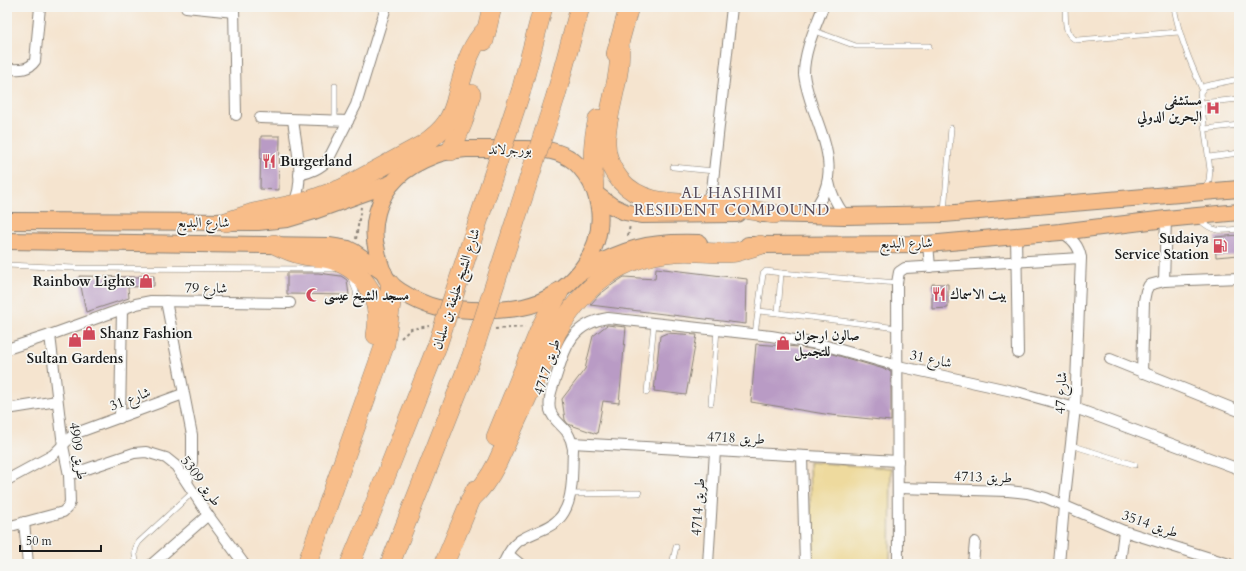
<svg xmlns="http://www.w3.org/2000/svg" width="1246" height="571" font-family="Cardo,Amiri,serif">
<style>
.sand{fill:#eeda9e;stroke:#857b5d}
.building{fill:#b99bc5}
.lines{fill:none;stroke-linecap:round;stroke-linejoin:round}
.lane-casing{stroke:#888076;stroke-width:6}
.street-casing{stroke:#888076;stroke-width:12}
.primary-casing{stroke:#888076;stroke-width:18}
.highway-casing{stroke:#888076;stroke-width:20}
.path{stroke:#888076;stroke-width:2;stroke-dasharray:3 3;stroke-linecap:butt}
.lane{stroke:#fff;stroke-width:5}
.street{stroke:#fff;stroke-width:10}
.primary{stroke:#f8bd89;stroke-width:16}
.highway{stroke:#f8bd89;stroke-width:19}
.highway-bridge-casing{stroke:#888076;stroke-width:20;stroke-linecap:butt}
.highway-bridge{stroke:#f8bd89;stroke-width:19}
.labels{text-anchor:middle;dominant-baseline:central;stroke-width:3.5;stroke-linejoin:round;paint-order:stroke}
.poi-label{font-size:14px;font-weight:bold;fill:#1c1c1c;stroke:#f6f6f2;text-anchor:start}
.street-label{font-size:14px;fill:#1c1c1c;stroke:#f6f6f2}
.neighbourhood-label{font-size:15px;letter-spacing:1px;fill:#534857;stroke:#f6f6f2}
</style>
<rect width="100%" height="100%" fill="#f6f6f2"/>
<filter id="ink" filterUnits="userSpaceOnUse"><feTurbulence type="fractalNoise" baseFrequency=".025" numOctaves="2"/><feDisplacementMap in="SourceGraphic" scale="8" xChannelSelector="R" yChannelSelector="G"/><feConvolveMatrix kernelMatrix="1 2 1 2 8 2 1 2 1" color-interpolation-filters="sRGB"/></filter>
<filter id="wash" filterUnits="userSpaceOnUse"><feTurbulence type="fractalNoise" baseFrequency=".012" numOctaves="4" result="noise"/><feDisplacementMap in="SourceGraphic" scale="16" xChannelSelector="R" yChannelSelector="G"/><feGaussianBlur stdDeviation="0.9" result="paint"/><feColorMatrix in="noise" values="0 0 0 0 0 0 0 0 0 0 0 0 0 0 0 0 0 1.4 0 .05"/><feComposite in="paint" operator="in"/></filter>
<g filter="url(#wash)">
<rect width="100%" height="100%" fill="#f5e4cf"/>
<polygon class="sand" points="809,462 891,468 890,564 812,564"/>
<g id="blocks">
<g class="building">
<polygon points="261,136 280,136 279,190 260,189"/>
<polygon points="1239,235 1239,255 1216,257 1215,237"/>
<polygon points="656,268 747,279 746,324 590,305 599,295 612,285 624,277 655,279"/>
<polygon points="287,273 318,273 341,276 347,280 349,295 287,294"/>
<polygon points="79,276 139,277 139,276 154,276 154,286 128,287 129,298 86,312"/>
<polygon points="932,284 948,284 948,308 932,309"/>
<polygon points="607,325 626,327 619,403 603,401 597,434 568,424 565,420 562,399 585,369 593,336"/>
<polygon points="667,333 697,335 686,395 654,391 660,336"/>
<polygon points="756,344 799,347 822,351 891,371 891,421 831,415 751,402"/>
</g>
</g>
</g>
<g filter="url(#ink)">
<use href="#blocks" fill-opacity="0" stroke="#888076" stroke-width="1"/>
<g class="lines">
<defs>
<g id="lane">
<path d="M1065 7C1066 18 1063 36 1077 40L1179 32"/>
<path d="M1174 7C1179 36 1190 62 1202 89"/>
<polyline points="815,31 856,46 929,46"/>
<polyline points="335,86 335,121"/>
<polyline points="1201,103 1239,99"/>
<polyline points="1205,129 1239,125"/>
<polyline points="1209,157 1239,153"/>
<polyline points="673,167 714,171"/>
<polyline points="1205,188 1209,180 1210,170 1200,93 1205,86 1239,79"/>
<polyline points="944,211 951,128"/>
<path d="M1200 220C1213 233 1222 231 1239 229"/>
<polyline points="7,265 74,268 334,269"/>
<polyline points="351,278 356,291 357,302"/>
<polyline points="897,283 781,273 778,313 897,328"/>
<polyline points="758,311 778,313"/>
<polyline points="755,334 763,274 766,271 781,273"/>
<polyline points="647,392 654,323"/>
<polyline points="711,403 717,330"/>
<polyline points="1071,445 1135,465"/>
<polyline points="570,494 639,493"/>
<path d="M138 564C133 556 134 549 139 542L193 492"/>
<polyline points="672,564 676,547"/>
</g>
<g id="street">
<polyline points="186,7 234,12"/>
<polyline points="234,7 236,115"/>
<path d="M7 69C18 69 28 71 35 61L40 7"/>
<polyline points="260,118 348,121"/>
<path d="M293 120C296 144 306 184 293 204"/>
<path d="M299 175C310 172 320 169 328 160L356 105 386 7"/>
<path d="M829 182C831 195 837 205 845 216"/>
<polyline points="705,204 712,190 732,7"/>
<path d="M810 214C842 179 826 145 812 106 809 96 805 85 804 74 804 51 815 28 823 7"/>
<polyline points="1016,235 1018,353"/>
<polyline points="928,244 930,267"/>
<polyline points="1164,281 1166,219"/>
<polyline points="166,301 192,435 192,462 187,482"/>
<polyline points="7,349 50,335 136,304 151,301 290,303"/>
<polyline points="1110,359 1239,411"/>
<polyline points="1142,373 1144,301 1146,291 1149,285 1164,281 1239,278"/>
<polyline points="7,409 57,401"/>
<polyline points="120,418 122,309"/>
<polyline points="572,443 898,461"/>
<polyline points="802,456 805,564"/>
<polyline points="69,475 134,453 146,452 166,458 176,466 208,515 244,564"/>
<polyline points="7,480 53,455 73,435 82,431 183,394"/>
<polyline points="898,488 1008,491 1027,493 1046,498 1124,531 1229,564"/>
<polyline points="24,522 28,564"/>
<polyline points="7,527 63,512 68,507 70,502 69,475 63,446 50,335"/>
<polyline points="508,554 520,564"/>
<polyline points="152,564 208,515"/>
<path d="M503 564C508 554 513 543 524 538 538 530 555 528 564 512 574 496 572 467 573 449 572 442 570 437 567 432 561 424 553 420 550 410 548 399 552 388 556 377 566 346 571 324 608 318L771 336 823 345 898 366 1017 392 1075 408 1239 469"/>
<polyline points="708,564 715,451"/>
<polyline points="898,564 897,283 899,272 905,268 1081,258"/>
<polyline points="973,564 975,542"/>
<path d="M1059 564 1064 506 1075 408 1081 258C1079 245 1071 237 1060 232"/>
<polyline points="1120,564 1124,531"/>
</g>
<g id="primary">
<path d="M466 149C481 149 496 149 510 149 531 149 551 147 569 158 578 163 585 173 590 181 596 190 597 198 599 208 605 254 568 298 523 307 501 311 479 311 457 309 451 309 444 309 438 308 425 305 411 298 400 291 397 289 393 286 390 283 383 275 379 262 377 251 370 226 378 196 397 178 406 168 422 160 435 155 445 151 455 150 466 149Z"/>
<polyline points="597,195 612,206 625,212 641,215 737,214"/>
<polyline points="762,214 845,216 944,214 1239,189"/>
<polyline points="7,221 258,222 287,219 314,211 392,183"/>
<polyline points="7,241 329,246 348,249 354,252 384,273"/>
<polyline points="748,245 928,244 1060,232 1166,219 1239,212"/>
<path d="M578 274C623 249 647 241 699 243"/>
</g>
<g id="highway">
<polyline points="484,41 492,7"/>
<path d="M619 42C623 74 608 105 606 138 605 153 610 168 620 180 645 209 683 201 716 205 736 207 755 211 774 214"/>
<polyline points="616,54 629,7"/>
<polyline points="521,91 543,7"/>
<polyline points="556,95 580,7"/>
<polyline points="451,151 463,122 471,94"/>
<path d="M594 187C592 163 592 142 598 119"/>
<path d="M226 222 253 213 305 202 341 189 422 145C431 139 441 131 447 122 452 114 455 105 457 96 464 72 468 47 487 29"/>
<path d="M274 244C284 249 293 253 303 255 313 257 324 257 333 260 366 271 383 302 376 335"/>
<polyline points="496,437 541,327 559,292"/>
<path d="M470 500C482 489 490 477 497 463L557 332C584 285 620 256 675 252 696 250 716 255 736 252 744 250 752 247 760 245"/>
<polyline points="307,564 385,344 391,303 390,284"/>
<polyline points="350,564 374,506 437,346"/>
<polyline points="390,564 471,358"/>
<polyline points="444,564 475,490"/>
</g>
</defs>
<use href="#lane" class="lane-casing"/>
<use href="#street" class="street-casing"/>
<use href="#primary" class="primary-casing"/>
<use href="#highway" class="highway-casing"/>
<g class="path">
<polyline points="628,236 630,225"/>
<polyline points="356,239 361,207"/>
<polyline points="495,329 525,327"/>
<polyline points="401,338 411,329 429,326"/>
</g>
<use href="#lane" class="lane"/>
<use href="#street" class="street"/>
<use href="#primary" class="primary"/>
<use href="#highway" class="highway"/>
<defs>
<g id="highway-bridge">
<polyline points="437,346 521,91"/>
<polyline points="471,358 556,95"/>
</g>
</defs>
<use href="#highway-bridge" class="highway-bridge-casing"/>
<use href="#highway-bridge" class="highway-bridge"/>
</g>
</g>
<defs>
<symbol id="hospital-bare" viewBox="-9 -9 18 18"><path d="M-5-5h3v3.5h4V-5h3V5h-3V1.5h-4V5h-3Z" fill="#d1495b" stroke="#f6f6f2" stroke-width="2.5" paint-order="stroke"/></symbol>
<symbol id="restaurant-bare" viewBox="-9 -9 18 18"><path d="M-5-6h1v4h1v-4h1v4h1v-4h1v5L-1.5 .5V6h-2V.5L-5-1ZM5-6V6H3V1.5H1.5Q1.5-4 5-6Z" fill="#d1495b" stroke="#f6f6f2" stroke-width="2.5" paint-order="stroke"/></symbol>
<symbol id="fuel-bare" viewBox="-9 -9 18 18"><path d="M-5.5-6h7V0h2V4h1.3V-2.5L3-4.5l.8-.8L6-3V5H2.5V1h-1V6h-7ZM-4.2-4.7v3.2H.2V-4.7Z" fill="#d1495b" stroke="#f6f6f2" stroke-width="2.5" paint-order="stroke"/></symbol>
<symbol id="shop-bare" viewBox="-9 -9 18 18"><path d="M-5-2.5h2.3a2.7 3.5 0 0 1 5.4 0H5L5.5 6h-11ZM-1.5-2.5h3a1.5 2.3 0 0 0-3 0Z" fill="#d1495b" stroke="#f6f6f2" stroke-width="2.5" paint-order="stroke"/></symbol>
<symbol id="mosque-bare" viewBox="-9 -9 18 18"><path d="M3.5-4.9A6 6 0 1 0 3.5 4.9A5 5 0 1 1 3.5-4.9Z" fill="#d1495b" stroke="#f6f6f2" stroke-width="2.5" paint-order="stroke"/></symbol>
</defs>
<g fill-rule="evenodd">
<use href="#hospital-bare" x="1203" y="98" width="20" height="20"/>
<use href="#restaurant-bare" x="259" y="151" width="20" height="20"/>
<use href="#fuel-bare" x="1210" y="236" width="20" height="20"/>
<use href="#shop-bare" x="136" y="271" width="20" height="20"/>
<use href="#restaurant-bare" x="929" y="284" width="20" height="20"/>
<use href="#mosque-bare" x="303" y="285" width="20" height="20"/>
<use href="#shop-bare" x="79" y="323" width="20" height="20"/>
<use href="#shop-bare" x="65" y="330" width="20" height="20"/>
<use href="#shop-bare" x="773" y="333" width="20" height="20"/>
</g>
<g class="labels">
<g class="poi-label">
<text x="1202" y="100" text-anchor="end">مستشفى<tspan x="1202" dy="16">البحرين الدولي</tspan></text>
<text x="280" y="161">Burgerland</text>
<text x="1209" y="238" text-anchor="end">Sudaiya<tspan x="1209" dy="16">Service Station</tspan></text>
<text x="135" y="281" text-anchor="end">Rainbow Lights</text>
<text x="950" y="294">بيت الاسماك</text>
<text x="324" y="295">مسجد الشيخ عيسى</text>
<text x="100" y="333">Shanz Fashion</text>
<text x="794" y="335">صالون ارجوان<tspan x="794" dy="16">للتجميل</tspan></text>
<text x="75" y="358" text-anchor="middle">Sultan Gardens</text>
</g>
<g class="street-label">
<text x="510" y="149">بورجرلاند</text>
<text x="203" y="222">شارع البديع</text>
<text transform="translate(906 243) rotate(-1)">شارع البديع</text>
<text transform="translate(206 288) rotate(1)">شارع 79</text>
<text transform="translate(456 289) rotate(-72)">شارع الشيخ خليفة بن سلمان</text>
<text transform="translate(931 359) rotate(12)">شارع 31</text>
<text transform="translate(547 367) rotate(-72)">طريق 4717</text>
<text transform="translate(1061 393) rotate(-87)">شارع 47</text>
<text transform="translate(130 399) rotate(-21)">شارع 31</text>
<text transform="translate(736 438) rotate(3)">طريق 4718</text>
<text transform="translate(78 451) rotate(82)">طريق 4909</text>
<text transform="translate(983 477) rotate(2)">طريق 4713</text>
<text transform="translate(201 481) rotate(54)">طريق 5309</text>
<text transform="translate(698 507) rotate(-86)">طريق 4714</text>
<text transform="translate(1150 524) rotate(19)">طريق 3514</text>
</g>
<g class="neighbourhood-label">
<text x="732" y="193">AL HASHIMI<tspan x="732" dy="17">RESIDENT COMPOUND</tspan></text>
</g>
</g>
<rect width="1246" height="571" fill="none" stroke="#f6f6f2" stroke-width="24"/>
<path d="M20 545v6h81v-6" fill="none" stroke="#1c1c1c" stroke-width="2"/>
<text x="26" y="545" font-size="12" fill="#1c1c1c" stroke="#f6f6f2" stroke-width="3" paint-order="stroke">50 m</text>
</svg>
